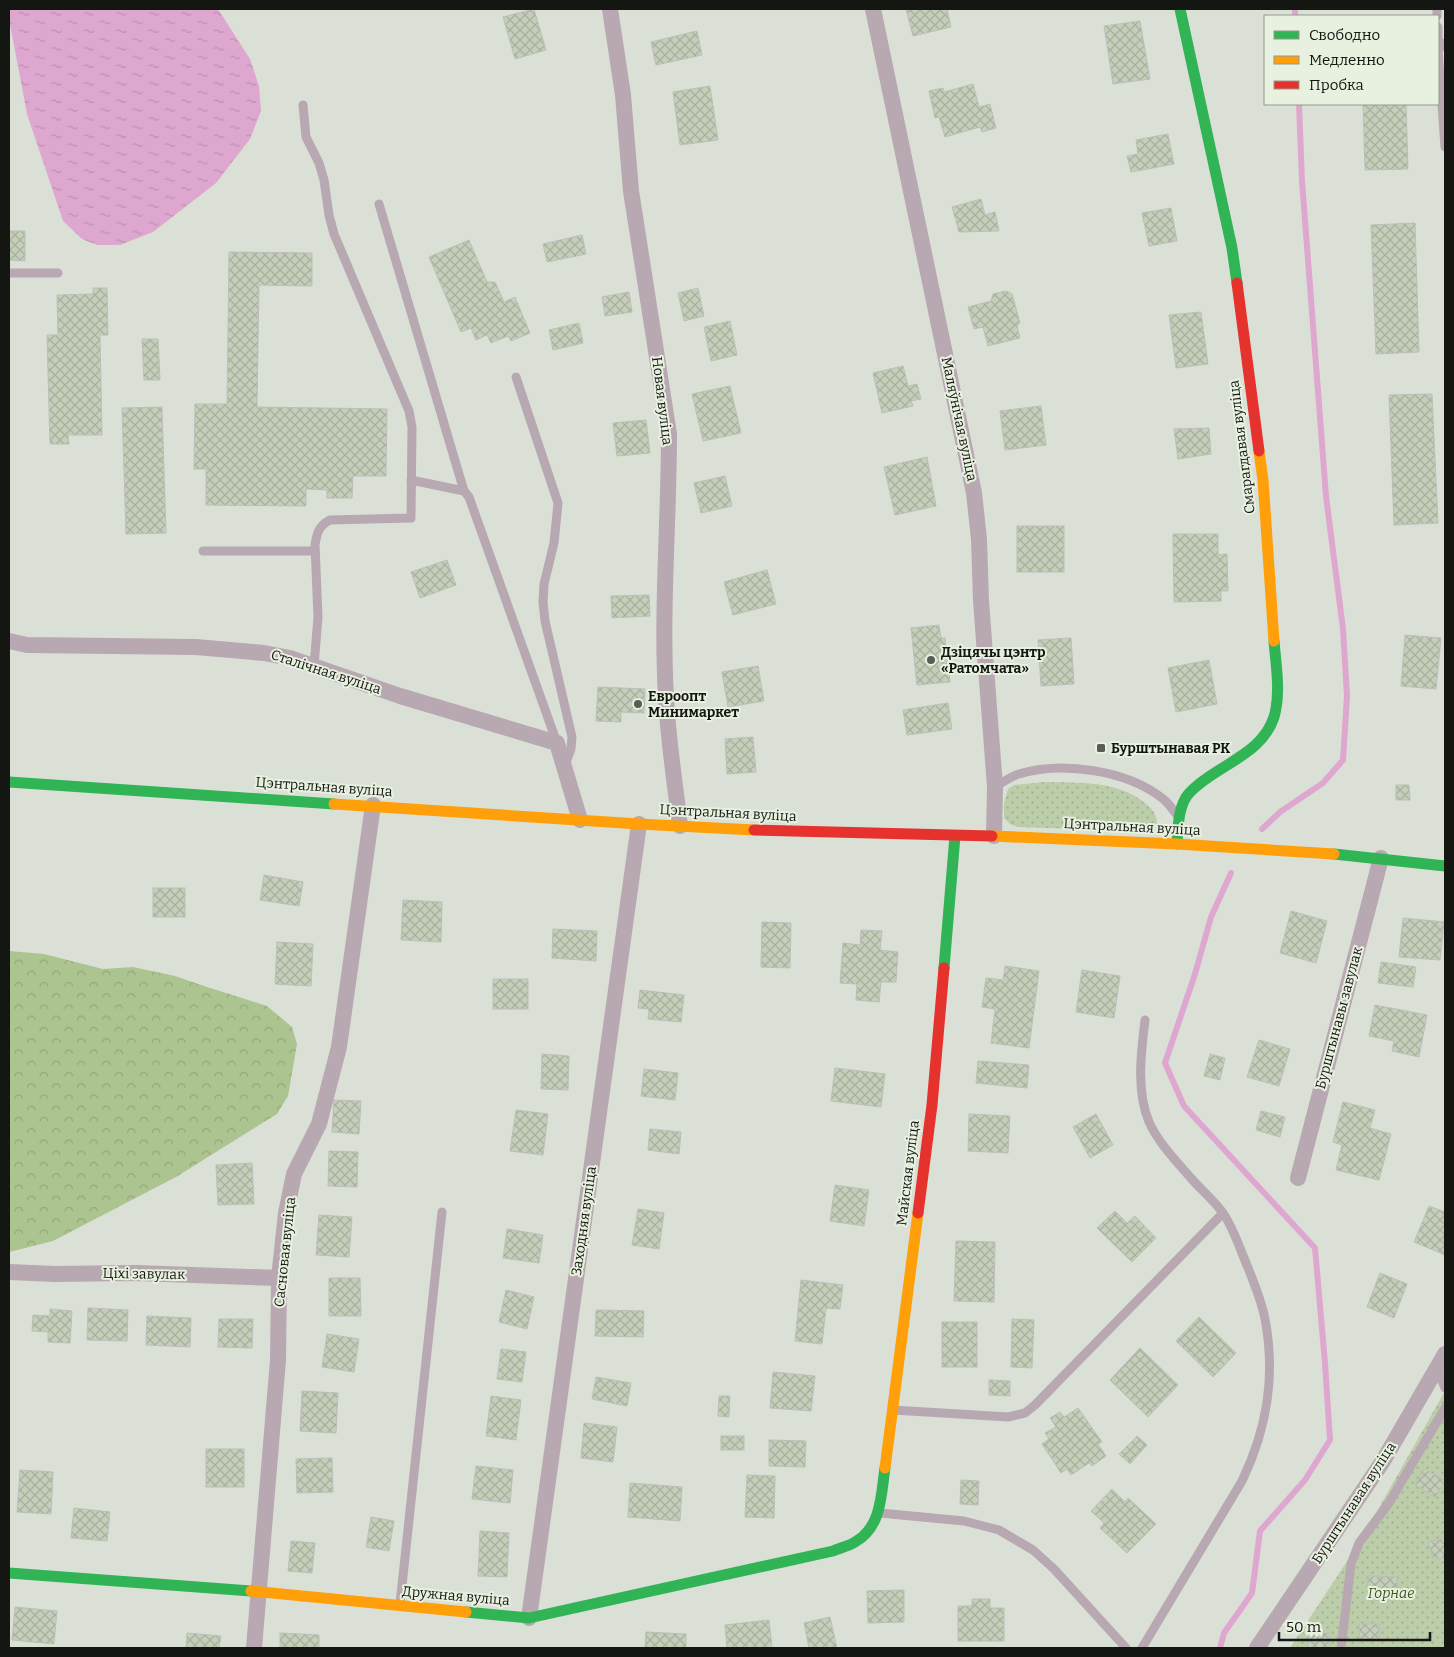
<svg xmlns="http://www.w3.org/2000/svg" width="1454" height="1657" font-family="Bitter,serif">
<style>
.grass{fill:url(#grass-dots)}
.forest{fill:url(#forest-crowns)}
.water{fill:url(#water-ripples)}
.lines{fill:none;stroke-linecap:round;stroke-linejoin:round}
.stream{stroke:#dea7cf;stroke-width:6}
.building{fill:url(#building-cross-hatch);stroke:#bbbfb8}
.lane{stroke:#b7a8b2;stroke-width:9}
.street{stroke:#b7a8b2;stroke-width:16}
.fast{stroke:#30b455;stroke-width:11}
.slow{stroke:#ff9f0a;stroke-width:11}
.jam{stroke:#e5322d;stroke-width:11}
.poi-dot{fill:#5a5d56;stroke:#e8f1e0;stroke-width:2}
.labels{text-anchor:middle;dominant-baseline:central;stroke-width:4;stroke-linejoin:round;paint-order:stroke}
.street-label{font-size:14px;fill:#141711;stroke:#e8f1e0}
.poi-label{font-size:14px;font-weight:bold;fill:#141711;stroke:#e8f1e0;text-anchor:start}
.park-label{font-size:14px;font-style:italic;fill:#3d581a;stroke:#e8f1e0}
</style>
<defs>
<pattern id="grass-dots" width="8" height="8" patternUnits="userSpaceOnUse" patternTransform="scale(1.25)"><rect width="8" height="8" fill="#bbcda9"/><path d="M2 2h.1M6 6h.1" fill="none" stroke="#a0af90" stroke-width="1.8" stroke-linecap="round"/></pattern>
<pattern id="forest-crowns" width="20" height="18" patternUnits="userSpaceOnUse" patternTransform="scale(1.25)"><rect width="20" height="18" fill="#acc490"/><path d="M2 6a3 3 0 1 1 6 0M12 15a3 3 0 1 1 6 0" fill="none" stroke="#93a87b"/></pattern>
<pattern id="water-ripples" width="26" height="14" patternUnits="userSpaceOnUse" patternTransform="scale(1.25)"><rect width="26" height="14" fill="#dea7cf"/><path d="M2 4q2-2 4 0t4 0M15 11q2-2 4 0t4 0" fill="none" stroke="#be8fb1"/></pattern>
<pattern id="building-cross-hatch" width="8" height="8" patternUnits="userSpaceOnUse" patternTransform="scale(1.25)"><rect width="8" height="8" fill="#c4ceb9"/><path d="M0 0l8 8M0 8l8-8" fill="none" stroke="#a8b09e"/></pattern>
</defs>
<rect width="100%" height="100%" fill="#dbe0d7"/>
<g class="grass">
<path d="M1044 782C1078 783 1117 780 1145 803 1153 810 1157 814 1157 825L1150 829 1136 831 1018 827 1010 824 1004 818V804L1008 789 1014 785Z"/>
<polygon points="1445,1391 1445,1648 1290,1648 1359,1543"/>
</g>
<polygon class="forest" points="9,951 44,954 103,969 133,967 175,976 204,986 267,1006 292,1027 297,1044 288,1096 277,1114 176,1177 53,1241 9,1252"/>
<polygon class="water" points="9,9 218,9 250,59 259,86 261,111 250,139 216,183 153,232 120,245 97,245 82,239 63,221 27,114 9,19"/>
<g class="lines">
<g class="stream">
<polyline points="1295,9 1295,16"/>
<polyline points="1262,829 1280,812 1323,783 1343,760 1347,696 1343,629 1326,496 1302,181 1299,104"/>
<polyline points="1220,1648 1224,1633 1252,1593 1260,1531 1305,1480 1330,1440 1325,1363 1315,1248 1184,1106 1165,1063 1195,974 1211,917 1231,873"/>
</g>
</g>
<g class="building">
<polygon points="534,9 546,50 515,59 503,17"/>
<polygon points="906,9 947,9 951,27 913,36"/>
<polygon points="1140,21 1150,79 1113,84 1104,26"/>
<polygon points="697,31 702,55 656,65 651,42"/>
<polygon points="973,84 979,107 990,104 996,128 982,132 980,127 945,137 939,117 935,118 929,91 943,88 944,92"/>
<polygon points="710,86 718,140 680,145 673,92"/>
<polygon points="1363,104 1406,104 1408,169 1365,170"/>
<polygon points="1168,134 1174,164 1131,172 1127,156 1138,154 1136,140"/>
<polygon points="981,199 985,215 995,212 999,231 959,232 952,207"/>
<polygon points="1171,208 1177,241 1149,246 1142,213"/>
<polygon points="1415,223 1419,352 1376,354 1371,225"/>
<polygon points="9,231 25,231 25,261 9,260"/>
<polygon points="582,235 586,254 547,262 543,244"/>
<polygon points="469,240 487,282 495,282 504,302 515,297 530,333 511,341 508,336 491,343 487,335 476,340 471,328 461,332 429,257"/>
<polygon points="229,252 312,253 312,286 259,285 257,407 387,409 386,476 353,476 352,498 327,498 327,490 306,489 306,506 206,505 206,469 194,469 195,404 227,404"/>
<polygon points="93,288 107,288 108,335 100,335 102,435 68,435 69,444 50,444 47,335 58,335 57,295 93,294"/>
<polygon points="698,288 704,316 684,321 678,293"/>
<polygon points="1006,291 1012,294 1020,323 1017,326 1020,338 988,346 983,327 974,329 968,307 991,301 993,294"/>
<polygon points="629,292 632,312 605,316 602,297"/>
<polygon points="1201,312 1208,364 1176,368 1169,315"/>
<polygon points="730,321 737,355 711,361 704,327"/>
<polygon points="579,323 583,343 553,350 549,330"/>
<polygon points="142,339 158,339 160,380 144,380"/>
<polygon points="903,366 908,386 917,384 921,399 911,401 913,406 882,413 873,373"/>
<polygon points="730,386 741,433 703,441 692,394"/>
<polygon points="1432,394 1438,523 1394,525 1389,395"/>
<polygon points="1041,406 1046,445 1005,450 1000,411"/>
<polygon points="162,407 166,533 126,534 122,408"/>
<polygon points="646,420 650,453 617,456 613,423"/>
<polygon points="1209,428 1211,454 1178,459 1174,429"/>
<polygon points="927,457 936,506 895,515 884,467"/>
<polygon points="725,476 732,506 701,513 694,483"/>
<rect x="1017" y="526" width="47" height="46"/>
<polygon points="1173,534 1218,534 1218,555 1227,554 1228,591 1221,591 1221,601 1174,602"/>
<polygon points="447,560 456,585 420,598 411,572"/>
<polygon points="767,570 776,604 733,615 724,582"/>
<polygon points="649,595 650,616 612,618 611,596"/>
<polygon points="939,625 941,638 945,638 950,682 917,685 911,628"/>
<polygon points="1405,635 1441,638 1436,689 1401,686"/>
<polygon points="1071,638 1074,684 1041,686 1038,640"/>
<polygon points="1209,660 1217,704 1176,712 1168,668"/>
<polygon points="758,666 764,701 728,707 722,672"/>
<polygon points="598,687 645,689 644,713 621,712 621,722 596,721"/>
<polygon points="948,703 952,729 907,735 903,710"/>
<polygon points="753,737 756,772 727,774 725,739"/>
<polygon points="1396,785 1409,785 1410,800 1396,800"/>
<polygon points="264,875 303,882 299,906 260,900"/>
<rect x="153" y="888" width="32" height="29"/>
<polygon points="403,900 442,902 441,942 401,940"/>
<polygon points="1291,911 1327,921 1316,963 1280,953"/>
<polygon points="1403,918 1444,922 1440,960 1399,957"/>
<polygon points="762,922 791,923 790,968 761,967"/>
<polygon points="553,929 597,931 596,961 552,958"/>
<polygon points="861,930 882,931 880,950 898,952 896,982 881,982 879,1002 856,1000 857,984 840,983 843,943 860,945"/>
<polygon points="277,942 313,944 311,986 275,984"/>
<polygon points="1381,962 1416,967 1413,987 1378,983"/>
<polygon points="1005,966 1039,971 1029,1048 991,1043 995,1009 982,1007 986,978 1003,980"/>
<polygon points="1082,970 1120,976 1114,1018 1076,1012"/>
<rect x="493" y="979" width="35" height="30"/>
<polygon points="640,990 684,995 681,1022 648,1019 649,1009 638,1008"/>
<polygon points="1375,1005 1427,1015 1419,1057 1392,1051 1394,1041 1369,1036"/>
<polygon points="1259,1040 1290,1049 1279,1086 1247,1077"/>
<polygon points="542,1054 569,1056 568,1090 541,1089"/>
<polygon points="1210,1054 1225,1058 1220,1080 1204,1076"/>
<polygon points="978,1061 1029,1065 1027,1088 976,1083"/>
<polygon points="835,1068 885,1074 881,1107 831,1101"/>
<polygon points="644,1069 678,1073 675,1100 641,1096"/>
<polygon points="334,1100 361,1101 359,1134 332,1132"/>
<polygon points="1343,1102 1375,1110 1370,1128 1391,1134 1379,1180 1336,1170 1342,1145 1333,1142"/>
<polygon points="516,1110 548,1114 543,1155 510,1151"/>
<polygon points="1261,1111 1285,1117 1280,1137 1256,1130"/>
<polygon points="969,1114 1010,1116 1008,1153 968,1151"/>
<polygon points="1096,1114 1113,1145 1090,1158 1073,1127"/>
<polygon points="650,1129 681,1132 679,1154 648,1150"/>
<polygon points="329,1151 358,1152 357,1187 328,1186"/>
<polygon points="252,1163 254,1204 218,1205 216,1165"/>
<polygon points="835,1185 869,1190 864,1226 830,1221"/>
<polygon points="1429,1206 1445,1212 1445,1255 1414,1242"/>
<polygon points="638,1209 664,1213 659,1249 632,1245"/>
<polygon points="1115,1211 1127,1223 1135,1216 1156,1238 1132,1262 1097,1228"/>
<polygon points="319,1215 352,1217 349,1257 316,1255"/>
<polygon points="507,1229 543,1235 539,1263 503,1258"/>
<polygon points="956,1241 995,1242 994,1302 954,1301"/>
<polygon points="1380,1273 1407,1284 1394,1318 1367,1307"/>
<polygon points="329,1278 360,1278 361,1316 329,1316"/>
<polygon points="801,1280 843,1285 840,1309 826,1308 822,1344 795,1341"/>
<polygon points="506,1290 534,1297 527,1329 499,1322"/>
<polygon points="88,1308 128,1310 127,1341 87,1340"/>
<polygon points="50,1309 72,1311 70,1343 48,1342 48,1332 32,1331 33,1315 50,1316"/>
<polygon points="596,1310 644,1311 643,1337 595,1336"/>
<polygon points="147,1316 191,1318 190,1347 146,1345"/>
<polygon points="1199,1317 1236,1353 1213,1377 1176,1341"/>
<polygon points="219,1319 253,1319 252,1348 218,1347"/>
<polygon points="1012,1319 1034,1320 1032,1368 1011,1367"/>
<rect x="942" y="1322" width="35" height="45"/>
<polygon points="327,1334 359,1339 354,1372 322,1367"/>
<polygon points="1140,1348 1178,1385 1148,1417 1110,1380"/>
<polygon points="501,1349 526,1352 522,1382 497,1379"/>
<polygon points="773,1372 815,1376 811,1411 770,1408"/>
<polygon points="596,1377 631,1383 627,1406 592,1399"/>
<polygon points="989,1380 1010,1381 1010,1396 989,1395"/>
<polygon points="302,1391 338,1393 336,1433 300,1431"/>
<polygon points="491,1396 521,1400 516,1440 486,1436"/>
<polygon points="719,1396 730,1396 729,1417 718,1416"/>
<polygon points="1078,1408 1102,1442 1098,1444 1106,1456 1092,1466 1089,1463 1071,1475 1067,1469 1061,1473 1042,1444 1049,1439 1045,1433 1056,1427 1050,1418 1060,1412 1064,1417"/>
<polygon points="584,1423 617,1427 613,1462 581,1458"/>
<rect x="721" y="1436" width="23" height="14"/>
<polygon points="1137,1436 1147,1445 1130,1464 1119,1454"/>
<polygon points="769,1440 806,1441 805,1467 769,1466"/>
<rect x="206" y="1449" width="38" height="38"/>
<polygon points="332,1458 333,1492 297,1493 296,1459"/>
<polygon points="476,1466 513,1470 510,1503 472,1499"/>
<polygon points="1425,1469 1445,1481 1435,1497 1415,1485"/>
<polygon points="20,1470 53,1472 51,1514 17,1512"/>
<polygon points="747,1475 775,1476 774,1518 745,1517"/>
<polygon points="961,1480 979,1481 978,1505 960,1504"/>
<polygon points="630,1483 682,1487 680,1521 628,1517"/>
<polygon points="1112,1489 1125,1502 1128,1498 1156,1524 1127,1553 1100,1528 1104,1523 1091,1511"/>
<polygon points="74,1508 110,1512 107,1541 71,1538"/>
<polygon points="371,1517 394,1521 389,1551 366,1547"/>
<polygon points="480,1531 509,1533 507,1577 478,1576"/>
<polygon points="1445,1539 1445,1557 1434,1560 1428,1542"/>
<polygon points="291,1541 315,1543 312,1573 288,1571"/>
<polygon points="1368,1576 1397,1577 1397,1600 1367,1600"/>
<polygon points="904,1590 904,1622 868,1623 867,1591"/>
<polygon points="972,1599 990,1599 990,1608 1004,1608 1004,1641 958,1641 958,1606 972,1606"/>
<polygon points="15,1607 57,1611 54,1644 12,1640"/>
<polygon points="830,1617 837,1648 809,1648 804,1623"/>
<polygon points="769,1620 772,1648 727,1648 725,1625"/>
<polygon points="1359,1624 1379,1624 1379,1641 1360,1642"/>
<polygon points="646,1632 686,1634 686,1648 645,1648"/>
<polygon points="187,1633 221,1636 219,1648 186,1648"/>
<polygon points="280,1633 319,1635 319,1648 280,1648"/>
<rect x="1308" y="1633" width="21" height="15"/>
</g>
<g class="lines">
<g class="lane">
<polyline points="1437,9 1437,16"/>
<polyline points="1438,27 1438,50"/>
<polyline points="1445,43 1438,50 1445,147"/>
<path d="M303 105 306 137 319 163 324 180 329 215 334 234 409 411 412 427 411 518 330 520C319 526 317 532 315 545L318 617 314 666"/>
<polyline points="379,204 464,491"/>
<polyline points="9,273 58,273"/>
<polyline points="516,377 558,503 554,543 544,584 543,602 545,621 572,737 571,749 565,765"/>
<polyline points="411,480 464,491 469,497 557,743"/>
<polyline points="203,551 315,551"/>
<path d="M995 787C1002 783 1011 776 1019 774 1062 761 1126 770 1162 798 1168 802 1173 810 1177 815"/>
<polyline points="1437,1369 1445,1388"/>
<polyline points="893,1410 1008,1417 1025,1413 1035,1405 1223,1213"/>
<polyline points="880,1513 964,1521 999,1530 1033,1550 1054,1569 1126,1648"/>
<polyline points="400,1604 442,1212"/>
<path d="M1142 1648 1242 1481C1267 1429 1276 1377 1265 1319 1261 1298 1252 1278 1244 1258 1238 1243 1232 1226 1223 1213 1214 1200 1200 1189 1190 1177 1175 1160 1158 1142 1149 1122 1136 1090 1141 1054 1145 1020"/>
<polyline points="1341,1648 1351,1564 1359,1543 1389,1503 1445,1408"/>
</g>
<g class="street">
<path d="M610 9 623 95 631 191 669 434C669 521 661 609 666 697 668 740 675 783 680 826"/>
<polyline points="873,9 974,493 979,539 981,601 995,787 994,836"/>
<polyline points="9,641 27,645 196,647 264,653 290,658 400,696 557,743 580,820"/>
<polyline points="1298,1178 1381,858"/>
<polyline points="9,1272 54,1274 136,1273 279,1278"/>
<polyline points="529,1618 639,824"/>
<polyline points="254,1648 278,1360 279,1278 286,1213 294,1174 319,1124 339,1047 373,805"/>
<polyline points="1257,1648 1383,1461 1445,1354"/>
</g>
<g class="fast">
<polyline points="1180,9 1232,248 1237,283"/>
<polyline points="9,782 334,804"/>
<path d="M1177 844C1178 829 1178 812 1185 799 1188 793 1193 789 1198 785 1224 763 1263 752 1274 717 1281 693 1276 666 1274 641"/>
<polyline points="1334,854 1445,866"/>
<polyline points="944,968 955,836"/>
<polyline points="9,1573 251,1591"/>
<path d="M466 1612 529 1618 833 1551C840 1548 849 1546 855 1542 882 1527 881 1494 885 1468"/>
</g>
<g class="slow">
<polyline points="1259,451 1263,480 1274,641"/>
<polyline points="334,804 639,824 754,830"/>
<polyline points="992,836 1177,844 1334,854"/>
<polyline points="885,1468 918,1213"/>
<polyline points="251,1591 466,1612"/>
</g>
<g class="jam">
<polyline points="1237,283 1259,451"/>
<polyline points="754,830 992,836"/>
<polyline points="918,1213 932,1105 944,968"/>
</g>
</g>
<g class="poi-dot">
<circle cx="931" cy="660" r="5"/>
<circle cx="638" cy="704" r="5"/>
<rect x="1096" y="743" width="10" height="10" rx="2.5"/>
</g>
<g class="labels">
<g class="street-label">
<text transform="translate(662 401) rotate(83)">Новая вуліца</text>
<text transform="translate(959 419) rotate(78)">Маляўнічая вуліца</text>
<text transform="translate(1242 447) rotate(-97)">Смарагдавая вуліца</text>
<text transform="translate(326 672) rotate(18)">Сталічная вуліца</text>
<text transform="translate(324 787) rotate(4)">Цэнтральная вуліца</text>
<text transform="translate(728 813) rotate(3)">Цэнтральная вуліца</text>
<text transform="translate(1132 827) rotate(3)">Цэнтральная вуліца</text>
<text transform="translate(1339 1018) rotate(-75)">Бурштынавы завулак</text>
<text transform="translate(908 1173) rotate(-83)">Майская вуліца</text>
<text transform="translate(584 1221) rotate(-82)">Заходняя вуліца</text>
<text transform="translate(285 1252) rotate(-84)">Сасновая вуліца</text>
<text transform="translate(144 1274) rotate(1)">Ціхі завулак</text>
<text transform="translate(1354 1503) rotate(-57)">Бурштынавая вуліца</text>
<text transform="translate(456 1596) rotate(5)">Дружная вуліца</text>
</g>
<g class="poi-label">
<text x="941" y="652">Дзіцячы цэнтр<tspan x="941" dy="16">«Ратомчата»</tspan></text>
<text x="648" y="696">Евроопт<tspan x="648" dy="16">Минимаркет</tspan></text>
<text x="1111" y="748">Бурштынавая РК</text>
</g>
<g class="park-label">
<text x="1391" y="1593">Горнае</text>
</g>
</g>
<rect width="1454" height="1657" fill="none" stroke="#141711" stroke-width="20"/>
<rect x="1264" y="15" width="175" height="90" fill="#e8f1e0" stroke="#939a8d"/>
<rect x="1274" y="31" width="25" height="8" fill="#30b455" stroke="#939a8d"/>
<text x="1309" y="40" font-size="15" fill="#141711">Свободно</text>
<rect x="1274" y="56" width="25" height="8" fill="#ff9f0a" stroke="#939a8d"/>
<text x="1309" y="65" font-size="15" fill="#141711">Медленно</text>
<rect x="1274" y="81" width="25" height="8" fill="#e5322d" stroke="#939a8d"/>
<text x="1309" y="90" font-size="15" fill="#141711">Пробка</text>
<path d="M1279 1632v8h151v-8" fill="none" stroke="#141711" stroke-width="2.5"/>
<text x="1286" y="1632" font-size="15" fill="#141711" stroke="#e8f1e0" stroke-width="4" paint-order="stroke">50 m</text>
</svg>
